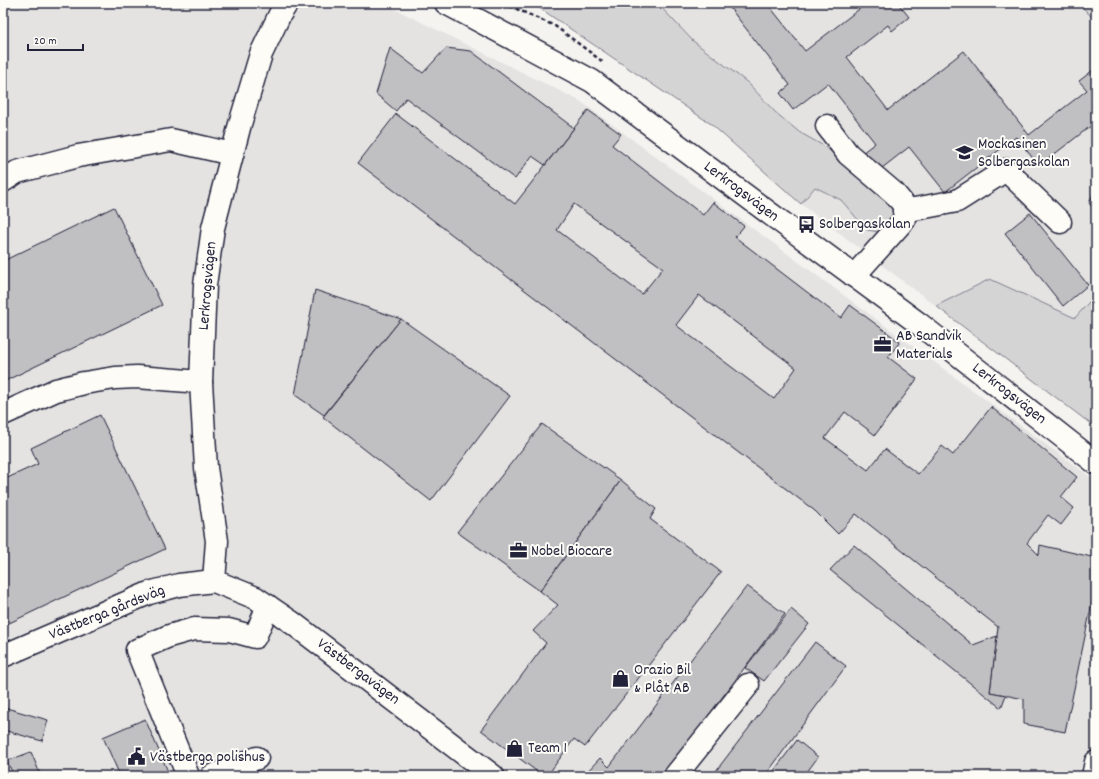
<svg xmlns="http://www.w3.org/2000/svg" width="1099" height="779" font-family="Dekko,sans-serif">
<style>
.built{fill:#e4e3e2}
.green{fill:#d5d4d5;stroke:#7c7b88}
.building{fill:#c0bfc2;stroke:#22223b;fill-rule:evenodd}
.lines{fill:none;stroke-linecap:round;stroke-linejoin:round}
.minor-casing{stroke:#22223b;stroke-width:25}
.path{stroke:#22223b;stroke-width:2.5;stroke-dasharray:4 3;stroke-linecap:butt}
.minor{stroke:#fdfcf7;stroke-width:22}
.labels{text-anchor:middle;dominant-baseline:central;stroke-width:4;stroke-linejoin:round;paint-order:stroke}
.poi-label{font-size:16px;fill:#22223b;stroke:#fdfcf7;text-anchor:start}
.street-label{font-size:16px;fill:#22223b;stroke:#fdfcf7}
</style>
<rect width="100%" height="100%" fill="#f4f3ef"/>
<filter id="ink" filterUnits="userSpaceOnUse"><feTurbulence type="fractalNoise" baseFrequency=".025" numOctaves="2"/><feDisplacementMap in="SourceGraphic" scale="8" xChannelSelector="R" yChannelSelector="G"/><feConvolveMatrix kernelMatrix="1 2 1 2 8 2 1 2 1" color-interpolation-filters="sRGB"/></filter>
<g filter="url(#ink)">
<g class="built">
<polygon points="3,3 383,3 580,101 1096,481 1096,776 3,776"/>
<polygon points="657,3 1079,3 1096,22 1096,294 1075,318 990,279 936,306 801,204 815,187 841,200 867,230 822,145 799,132 775,112 748,83 693,41"/>
</g>
<g class="green">
<polygon points="532,3 657,3 693,41 748,83 775,112 799,132 822,145 844,161 893,206 893,217 879,232 867,230 841,200 815,187 801,204 711,124"/>
<polygon points="1079,3 1096,3 1096,22"/>
<polygon points="990,279 1075,318 1096,294 1096,428 936,306"/>
</g>
<g class="building">
<polygon points="726,3 767,3 805,51 867,3 898,3 909,17 892,31 888,25 847,57 888,110 964,51 1029,135 1087,90 1079,81 1096,68 1096,122 1039,166 1016,137 945,192 909,147 877,172 862,153 875,143 828,83 793,110 780,93 790,85"/>
<polygon points="390,48 423,73 446,48 471,51 574,128 545,165 532,156 515,179 406,98 396,111 376,94"/>
<path d="M588 110 621 134 612 145 703 215 713 202 744 226 735 237 841 318 850 305 900 342 888 357 917 379 875 435 845 412 825 438 868 470 885 449 918 474 942 446 953 455 991 407 1077 477 1061 497 1074 508 1061 525 1048 515 1027 543 1039 555 1040 545 1096 558V584L1065 732 1024 724V699L990 692 998 627 856 514 838 534 815 511 358 163 396 114 515 204ZM574 204 663 268 642 294 557 230ZM699 295 796 368 774 399 676 325Z"/>
<polygon points="1096,188 1096,212 1089,203"/>
<polygon points="114,207 162,305 3,382 3,261"/>
<polygon points="1030,213 1088,285 1063,306 1005,233"/>
<polygon points="315,290 401,319 324,415 295,395"/>
<polygon points="401,319 510,396 431,501 323,417"/>
<polygon points="100,415 165,549 3,626 3,480 38,464 31,448"/>
<polygon points="542,424 621,480 540,591 457,532"/>
<polygon points="621,480 656,509 650,519 721,572 585,747 574,739 547,776 543,776 481,730 546,643 533,631 558,605 540,591"/>
<polygon points="854,545 973,645 997,636 990,692 1006,695 1001,708 830,570"/>
<polygon points="747,586 785,614 663,776 583,776 600,758 609,767"/>
<polygon points="791,609 809,624 764,681 745,668"/>
<polygon points="815,642 846,666 765,776 712,776"/>
<polygon points="3,707 48,720 42,741 3,730"/>
<polygon points="145,719 170,776 120,776 103,737"/>
<polygon points="797,740 818,757 804,776 770,776"/>
<polygon points="31,752 41,776 14,776 7,761"/>
</g>
<g class="lines">
<defs>
<g id="minor">
<polyline points="446,3 592,81 757,204 918,323 1096,463"/>
<polyline points="827,126 848,154 894,193 904,205 905,219 854,276"/>
<polyline points="3,181 17,172 78,156 171,140 232,154"/>
<polyline points="904,211 957,201 1006,170 1060,222"/>
<polyline points="3,414 56,390 84,383 115,378 137,377 201,382"/>
<polyline points="214,581 217,541 206,468 201,382 205,285 213,228 240,124 261,54 280,14 287,3"/>
<polyline points="3,656 149,593 179,585 214,581 256,598 290,621 493,776"/>
<polyline points="188,776 137,650 169,636 194,629 229,630 255,637 268,606"/>
<polyline points="212,776 257,758"/>
<polyline points="675,776 748,685"/>
<polyline points="1093,776 1096,762"/>
</g>
</defs>
<use href="#minor" class="minor-casing"/>
<polyline class="path" points="503,3 555,26 603,62"/>
<use href="#minor" class="minor"/>
</g>
</g>
<defs>
<symbol id="school-bare" viewBox="-9 -9 18 18"><path d="M0-5L7-2L0 1L-7-2ZM-4 1L0 2.5L4 1V4Q0 6-4 4Z" fill="#22223b" stroke="#fdfcf7" stroke-width="2.5" paint-order="stroke"/></symbol>
<symbol id="bus-bare" viewBox="-9 -9 18 18"><path d="M-5-6H5V4H4V6H2V4H-2V6H-4V4H-5ZM-3.5-4V0h7V-4ZM-3.5 1.2v1.5H-2V1.2ZM2 1.2v1.5H3.5V1.2Z" fill="#22223b" stroke="#fdfcf7" stroke-width="2.5" paint-order="stroke"/></symbol>
<symbol id="office-bare" viewBox="-9 -9 18 18"><path d="M-6-3h4V-5.5h4V-3h4V5H-6ZM-1-4.5V-3h2v-1.5ZM-6 0V1H6V0Z" fill="#22223b" stroke="#fdfcf7" stroke-width="2.5" paint-order="stroke"/></symbol>
<symbol id="shop-bare" viewBox="-9 -9 18 18"><path d="M-5-2.5h2.3a2.7 3.5 0 0 1 5.4 0H5L5.5 6h-11ZM-1.5-2.5h3a1.5 2.3 0 0 0-3 0Z" fill="#22223b" stroke="#fdfcf7" stroke-width="2.5" paint-order="stroke"/></symbol>
<symbol id="civic-bare" viewBox="-9 -9 18 18"><path d="M-.6-6.5H3V-4.5H.6V-3L4-1V1h2V6H-6V1h2V-1L-.6-3ZM-1.2 2.5V6h2.4V2.5Z" fill="#22223b" stroke="#fdfcf7" stroke-width="2.5" paint-order="stroke"/></symbol>
</defs>
<g fill-rule="evenodd">
<use href="#school-bare" x="952" y="140" width="25" height="25"/>
<use href="#bus-bare" x="794" y="212" width="25" height="25"/>
<use href="#office-bare" x="870" y="332" width="25" height="25"/>
<use href="#office-bare" x="506" y="538" width="25" height="25"/>
<use href="#shop-bare" x="608" y="666" width="25" height="25"/>
<use href="#shop-bare" x="502" y="736" width="25" height="25"/>
<use href="#civic-bare" x="124" y="744" width="25" height="25"/>
</g>
<g class="labels">
<g class="poi-label">
<text x="978" y="144">Mockasinen<tspan x="978" dy="18">Solbergaskolan</tspan></text>
<text x="819" y="224">Solbergaskolan</text>
<text x="896" y="336">AB Sandvik<tspan x="896" dy="18">Materials</tspan></text>
<text x="531" y="551">Nobel Biocare</text>
<text x="634" y="670">Orazio Bil<tspan x="634" dy="18">&amp; Plåt AB</tspan></text>
<text x="528" y="748">Team 1</text>
<text x="150" y="757">Västberga polishus</text>
</g>
<g class="street-label">
<text transform="translate(741 192) rotate(37)">Lerkrogsvägen</text>
<text transform="translate(208 286) rotate(-85)">Lerkrogsvägen</text>
<text transform="translate(1009 394) rotate(38)">Lerkrogsvägen</text>
<text transform="translate(107 613) rotate(-22)">Västberga gårdsväg</text>
<text transform="translate(358 672) rotate(37)">Västbergavägen</text>
</g>
</g>
<rect width="1099" height="779" fill="none" stroke="#fdfcf7" stroke-width="16"/>
<rect x="8" y="8" width="1083" height="763" fill="none" stroke="#22223b" stroke-width="1.5" filter="url(#ink)"/>
<path d="M28 44v6h55v-6" fill="none" stroke="#22223b" stroke-width="2"/>
<text x="34" y="44" font-size="12" fill="#22223b" stroke="#fdfcf7" stroke-width="3" paint-order="stroke">20 m</text>
</svg>
